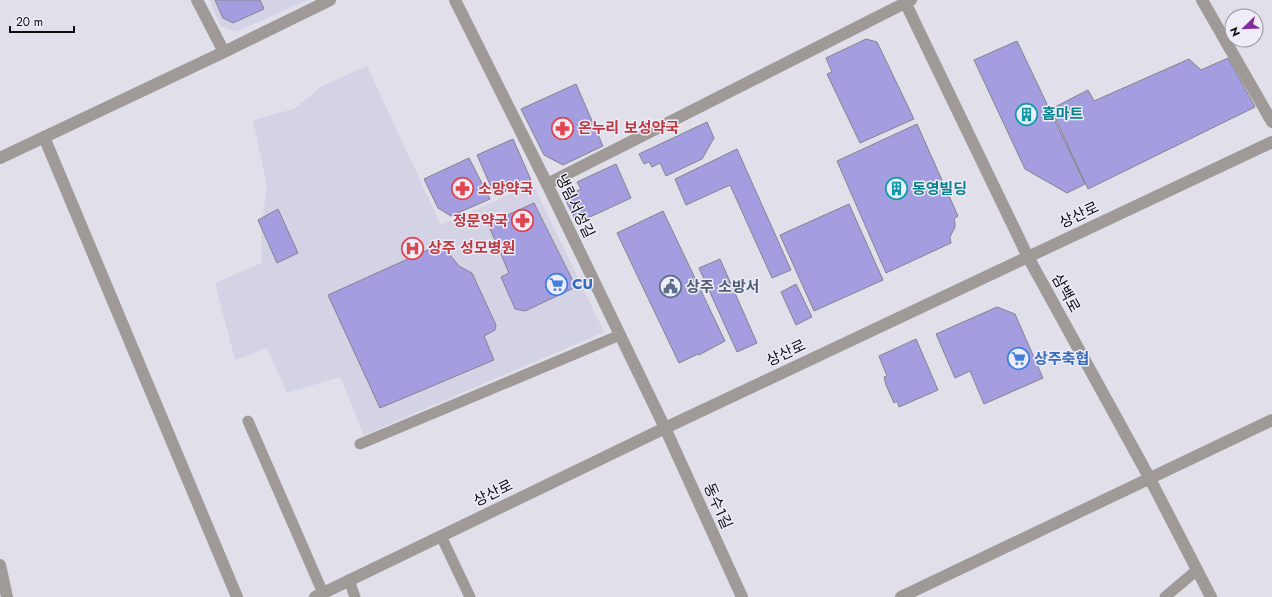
<svg xmlns="http://www.w3.org/2000/svg" width="1272" height="597" font-family="Jost,'Noto Sans KR',sans-serif">
<style>
.built{fill:#d4d3e5}
.building{fill:#a49ee0;stroke:#83838d}
.lines{fill:none;stroke-linecap:round;stroke-linejoin:round}
.service{stroke:#9f9a98;stroke-width:11}
.minor{stroke:#9f9a98;stroke-width:12}
.tertiary{stroke:#9f9a98;stroke-width:12}
.labels{text-anchor:middle;dominant-baseline:central;stroke-width:3;stroke-linejoin:round;paint-order:stroke}
.culture-label{font-size:15px;font-weight:bold;fill:#0d838f;stroke:#edecf7;text-anchor:start}
.health-label{font-size:15px;font-weight:bold;fill:#be3a42;stroke:#edecf7;text-anchor:start}
.street-label{font-size:15px;fill:#0d0d10;stroke:#edecf7}
.shop-label{font-size:15px;font-weight:bold;fill:#366cbe;stroke:#edecf7;text-anchor:start}
.service-label{font-size:15px;font-weight:bold;fill:#4e5e75;stroke:#edecf7;text-anchor:start}
</style>
<rect width="100%" height="100%" fill="#e0dfea"/>
<g class="built">
<polygon points="209,0 307,0 236,32 221,26"/>
<polygon points="367,66 441,225 533,184 604,332 364,435 340,377 287,393 267,348 235,360 215,283 262,263 261,230 267,186 253,120 294,109 322,86"/>
</g>
<g class="building">
<polygon points="215,0 260,0 264,9 233,23 223,18"/>
<polygon points="866,39 877,42 914,119 860,143 827,74 832,72 826,58"/>
<polygon points="1017,41 1085,184 1067,193 1025,169 974,60"/>
<polygon points="1228,58 1255,107 1088,189 1051,109 1088,90 1094,101 1189,59 1201,70"/>
<polygon points="576,84 603,146 563,165 544,155 521,109"/>
<polygon points="707,122 714,138 702,159 666,176 660,163 652,167 649,162 644,164 639,154"/>
<polygon points="917,124 958,216 954,219 955,223 955,227 950,237 951,243 886,273 837,161"/>
<polygon points="513,139 531,180 495,196 477,155"/>
<polygon points="737,149 791,270 772,278 730,185 686,205 675,179"/>
<polygon points="469,158 490,199 451,216 438,208 424,179"/>
<polygon points="616,164 631,198 577,223 564,197 581,189 577,182"/>
<polygon points="534,203 576,287 525,311 515,309 501,277 509,273 488,224"/>
<polygon points="849,204 883,280 814,311 780,235"/>
<polygon points="278,209 298,253 277,263 258,220"/>
<polygon points="663,211 725,341 699,355 698,354 679,363 617,233"/>
<polygon points="441,244 459,266 472,273 496,325 495,330 484,336 494,360 380,408 328,295"/>
<polygon points="720,259 757,343 737,352 699,268"/>
<polygon points="796,284 812,317 796,325 781,292"/>
<polygon points="997,307 1015,314 1043,378 984,404 970,371 955,378 936,334"/>
<polygon points="916,339 938,390 899,407 897,401 894,403 886,385 884,377 887,376 879,356"/>
</g>
<g class="lines">
<g class="service">
<polyline points="248,421 323,593"/>
<polyline points="360,444 620,335"/>
<polyline points="441,536 470,597"/>
<polyline points="349,580 355,597"/>
<polyline points="1165,597 1197,570"/>
</g>
<g class="minor">
<polyline points="197,0 224,52"/>
<polyline points="455,0 547,184 665,428 742,597"/>
<polyline points="1202,0 1272,122"/>
<polyline points="547,184 911,0"/>
<polyline points="901,597 1272,420"/>
</g>
<g class="tertiary">
<polyline points="904,0 1028,257 1149,477 1211,597"/>
<polyline points="44,137 237,597"/>
<polyline points="0,158 224,52 330,0"/>
<polyline points="0,565 7,597"/>
<polyline points="315,597 665,428 1272,142"/>
</g>
</g>
<defs>
<symbol id="building-ring" viewBox="-11 -11 22 22"><circle r="9.5" fill="#edecf7" stroke="#0f9aa8" stroke-width="1.5"/><path d="M-4-6H4V6H1V3H-1V6H-4ZM-2.5-4.3h1.7v1.8h-1.7ZM.8-4.3h1.7v1.8H.8ZM-2.5-1h1.7V.8h-1.7ZM.8-1h1.7V.8H.8Z" fill="#0f9aa8"/></symbol>
<symbol id="pharmacy-ring" viewBox="-11 -11 22 22"><circle r="9.5" fill="#edecf7" stroke="#e0444e" stroke-width="1.5"/><path d="M-2-6h4v4h4v4h-4v4h-4v-4h-4v-4h4Z" fill="#e0444e"/></symbol>
<symbol id="hospital-ring" viewBox="-11 -11 22 22"><circle r="9.5" fill="#edecf7" stroke="#e0444e" stroke-width="1.5"/><path d="M-5-5h3v3.5h4V-5h3V5h-3V1.5h-4V5h-3Z" fill="#e0444e"/></symbol>
<symbol id="supermarket-ring" viewBox="-11 -11 22 22"><circle r="9.5" fill="#edecf7" stroke="#3f7fe0" stroke-width="1.5"/><path d="M-6-5.5h2.5l.6 2H6L4.5 2H-2.5L-4.4-4H-6ZM-1.5 3.2a1.3 1.3 0 1 0 .1 0ZM3 3.2a1.3 1.3 0 1 0 .1 0Z" fill="#3f7fe0"/></symbol>
<symbol id="civic-ring" viewBox="-11 -11 22 22"><circle r="9.5" fill="#edecf7" stroke="#5c6f8a" stroke-width="1.5"/><path d="M-.6-6.5H3V-4.5H.6V-3L4-1V1h2V6H-6V1h2V-1L-.6-3ZM-1.2 2.5V6h2.4V2.5Z" fill="#5c6f8a"/></symbol>
</defs>
<g fill-rule="evenodd">
<use href="#building-ring" x="1014" y="102" width="25" height="25"/>
<use href="#pharmacy-ring" x="550" y="116" width="25" height="25"/>
<use href="#pharmacy-ring" x="450" y="176" width="25" height="25"/>
<use href="#building-ring" x="884" y="176" width="25" height="25"/>
<use href="#pharmacy-ring" x="510" y="208" width="25" height="25"/>
<use href="#hospital-ring" x="400" y="236" width="25" height="25"/>
<use href="#supermarket-ring" x="544" y="272" width="25" height="25"/>
<use href="#civic-ring" x="658" y="274" width="25" height="25"/>
<use href="#supermarket-ring" x="1006" y="346" width="25" height="25"/>
</g>
<g class="labels">
<g class="culture-label">
<text x="1042" y="114">홈마트</text>
<text x="912" y="189">동영빌딩</text>
</g>
<g class="health-label">
<text x="578" y="128">온누리 보성약국</text>
<text x="478" y="189">소망약국</text>
<text x="508" y="221" text-anchor="end">정문약국</text>
<text x="428" y="248">상주 성모병원</text>
</g>
<g class="street-label">
<text transform="translate(575 206) rotate(64)">냉림서성길</text>
<text transform="translate(1079 215) rotate(-25)">상산로</text>
<text transform="translate(1066 293) rotate(61)">삼백로</text>
<text transform="translate(786 353) rotate(-25)">상산로</text>
<text transform="translate(493 493) rotate(-26)">상산로</text>
<text transform="translate(718 506) rotate(66)">동수1길</text>
</g>
<g class="shop-label">
<text x="572" y="284">CU</text>
<text x="1034" y="359">상주축협</text>
</g>
<g class="service-label">
<text x="686" y="287">상주 소방서</text>
</g>
</g>
<g transform="translate(1244 28) rotate(247)"><circle r="19" fill="#edecf7" stroke="#93939b"/>
<path d="M0-3L7 15L0 10L-7 15Z" fill="#812f9e"/>
<text y="-6" font-size="11" font-weight="bold" text-anchor="middle" fill="#0d0d10">N</text>
</g>
<path d="M10 26v6h64v-6" fill="none" stroke="#0d0d10" stroke-width="2"/>
<text x="16" y="26" font-size="12" fill="#0d0d10" stroke="#edecf7" stroke-width="3" paint-order="stroke">20 m</text>
</svg>
